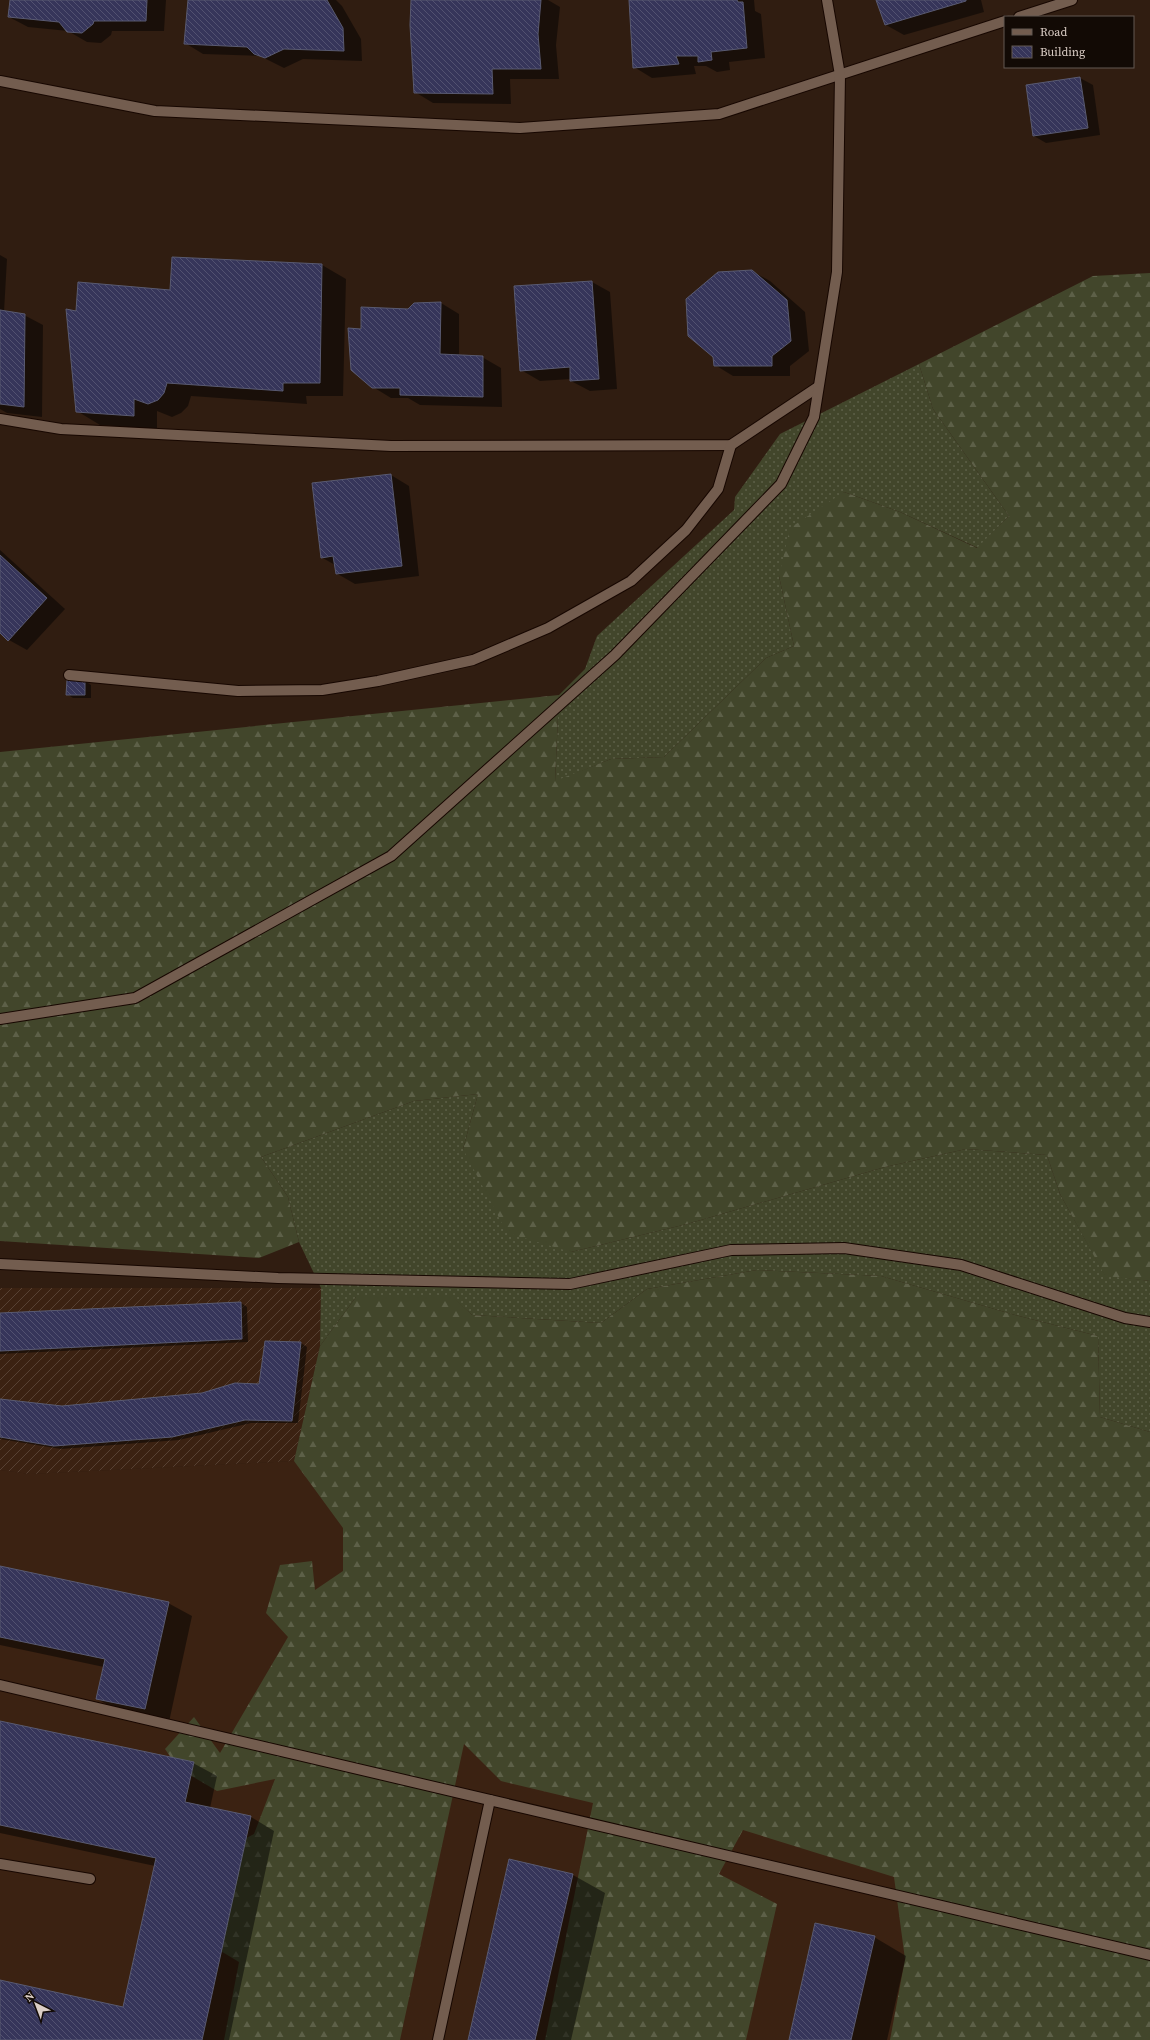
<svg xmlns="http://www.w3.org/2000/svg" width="1150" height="2040" font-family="'Source Serif 4',serif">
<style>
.built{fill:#3b2212}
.industrial{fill:url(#industrial-furrows)}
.grass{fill:url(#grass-dots)}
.forest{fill:url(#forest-firs)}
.shadow{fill:#0007}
.building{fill:url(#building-back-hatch);stroke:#595a71}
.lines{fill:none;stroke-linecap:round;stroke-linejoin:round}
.minor-casing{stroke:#170700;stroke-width:12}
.minor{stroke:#735d4f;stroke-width:10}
</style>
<defs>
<pattern id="industrial-furrows" width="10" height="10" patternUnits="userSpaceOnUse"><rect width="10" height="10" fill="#3b2212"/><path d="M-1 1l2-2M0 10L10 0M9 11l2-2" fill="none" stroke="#574133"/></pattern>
<pattern id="grass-dots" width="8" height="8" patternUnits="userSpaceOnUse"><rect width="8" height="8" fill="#42462b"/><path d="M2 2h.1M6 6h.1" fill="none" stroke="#5d6048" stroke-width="1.8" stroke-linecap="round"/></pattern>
<pattern id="forest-firs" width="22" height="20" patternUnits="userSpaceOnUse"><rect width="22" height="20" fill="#42462b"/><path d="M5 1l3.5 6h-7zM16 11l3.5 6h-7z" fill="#5d6048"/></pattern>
<pattern id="building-back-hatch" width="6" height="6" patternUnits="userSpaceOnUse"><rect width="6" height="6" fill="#36355a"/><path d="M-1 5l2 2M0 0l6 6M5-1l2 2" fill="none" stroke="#525170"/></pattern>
</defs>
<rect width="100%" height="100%" fill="#301d11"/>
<polygon class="built" points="320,1346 1150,1532 1150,2040 0,2040 0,1470 30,1474 294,1461"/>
<polygon class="industrial" points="0,1288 321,1288 320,1346 294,1461 30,1474 0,1470"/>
<g class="grass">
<polygon points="919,364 933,409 1009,516 978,548 900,512 844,492 779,576 794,646 766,658 664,757 611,759 555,782 559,695 585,669 597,636 734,510 735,497 780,434"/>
<polygon points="478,1094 463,1149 571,1252 687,1224 885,1167 966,1149 1047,1155 1060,1194 1105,1275 1150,1281 1150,1432 1100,1417 1098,1336 1015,1315 881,1276 757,1270 647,1289 601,1323 472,1315 452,1297 356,1297 320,1346 321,1288 299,1242 288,1197 261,1157 414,1101"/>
</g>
<g class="forest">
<polygon points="1150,273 1150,1281 1105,1276 1060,1194 1047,1155 966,1149 885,1167 687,1224 571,1252 507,1233 463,1149 478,1094 414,1101 261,1157 288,1197 299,1242 259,1258 0,1241 0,752 559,695 555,781 611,759 664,757 766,658 794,646 779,576 790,528 844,492 900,512 977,548 1009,516 933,409 919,364 1093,276"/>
<polygon points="757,1270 881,1276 1015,1315 1098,1336 1100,1417 1150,1432 1150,2040 890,2040 905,1959 894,1877 743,1830 719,1874 777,1904 746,2040 545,2040 593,1803 501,1781 464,1744 400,2040 224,2040 239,1962 174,1923 203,1860 254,1834 275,1779 217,1791 178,1768 165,1749 194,1717 220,1753 288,1637 266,1613 280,1565 312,1561 315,1590 343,1571 343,1528 294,1461 320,1346 356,1297 453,1297 472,1315 601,1323 647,1289"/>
</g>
<g class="shadow">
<polygon points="11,0 166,0 164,31 112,31 111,35 101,43 87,42 68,31 28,27 9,17"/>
<polygon points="189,0 336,0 342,6 361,39 362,61 303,59 284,68 260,56 203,54 185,43"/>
<polygon points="412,0 548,0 560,7 556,45 559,79 510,79 511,104 433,103 415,92"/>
<polygon points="630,0 754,0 755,11 761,14 765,58 729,62 730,70 717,72 706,66 694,66 696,74 652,78 634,67"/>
<polygon points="877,0 981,0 984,12 904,35 886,25"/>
<polygon points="1080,78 1093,85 1100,135 1046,143 1034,136 1027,86"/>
<polygon points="0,255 7,259 4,312 24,315 43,325 42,417 7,413 0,409"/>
<polygon points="322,265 346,279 343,396 306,396 307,404 191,396 188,406 181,413 172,417 157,411 157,429 100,425 77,411 76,312 171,291"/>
<polygon points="752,271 770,281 805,312 809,351 790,366 790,376 733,376 715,365"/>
<polygon points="592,282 610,292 617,389 590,391 571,381 571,379 540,381 521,370"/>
<polygon points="441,303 459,314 459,356 482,357 501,368 502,407 420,405 408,398 391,398 373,387 362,330 409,310"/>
<polygon points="391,475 409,486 419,576 355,584 336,573 335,565 321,557"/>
<polygon points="0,550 65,609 27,650 9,640 0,632"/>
<polygon points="85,681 91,685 91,698 73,698 67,694"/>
<polygon points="241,1303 247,1307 248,1342 0,1354 0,1314"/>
<polygon points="265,1342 301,1343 307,1347 298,1423 251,1423 179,1440 61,1449 0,1439 0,1400 62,1407 202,1394 260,1385"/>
<polygon points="0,1567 168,1603 192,1616 169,1722 121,1712 97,1699 104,1667 0,1645"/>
<polygon points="0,1722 193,1763 217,1776 210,1808 251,1817 274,1831 229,2040 0,2040 0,1981 124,2008 155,1866 0,1833"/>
<polygon points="510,1861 573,1875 605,1893 571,2040 469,2040"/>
<polygon points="874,1937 906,1956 887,2040 790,2040"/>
</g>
<g class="building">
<polygon points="10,0 147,0 146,21 94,21 93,24 82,33 67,32 59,22 8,17"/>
<polygon points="188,0 327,0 343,28 344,51 284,49 265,58 254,54 247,47 184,44"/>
<polygon points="411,0 541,0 538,34 541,69 492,69 493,94 414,93 410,25"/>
<polygon points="629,0 737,0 738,2 743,2 747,48 711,52 712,60 698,62 698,56 676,56 679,64 633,68"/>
<polygon points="876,0 966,0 966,1 885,25"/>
<polygon points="1080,77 1088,128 1033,136 1026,85"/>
<polygon points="172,257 322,264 320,383 283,383 283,391 167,383 164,393 158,400 148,404 134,399 134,416 76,412 66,309 76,311 78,282 170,290"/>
<polygon points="752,270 787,300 791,341 772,356 772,366 714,366 713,357 688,336 686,299 718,272"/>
<polygon points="592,281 599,379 570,381 570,367 520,371 514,286"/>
<polygon points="441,302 440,354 483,356 483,397 400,395 400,388 372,388 351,370 348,328 361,329 361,307 408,309 414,303"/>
<polygon points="0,310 25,314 24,407 0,404"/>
<polygon points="391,474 402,566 336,574 333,556 321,558 312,483"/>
<polygon points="0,555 47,598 8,641 0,633"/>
<polygon points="67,680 85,680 85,695 66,695"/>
<polygon points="241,1302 242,1339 0,1351 0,1313"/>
<polygon points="265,1341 301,1342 292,1421 245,1420 172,1437 54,1446 0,1437 0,1399 62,1406 202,1393 235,1383 259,1384"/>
<polygon points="0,1566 169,1602 145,1709 96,1699 105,1659 0,1637"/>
<polygon points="0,1721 194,1762 185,1802 251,1816 202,2040 0,2040 0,1980 123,2007 156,1858 0,1825"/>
<polygon points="509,1859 573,1874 535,2040 468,2040"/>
<polygon points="815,1923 875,1936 851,2040 789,2040"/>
</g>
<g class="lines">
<defs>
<g id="minor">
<polyline points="1019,17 1072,0"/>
<polyline points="0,81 155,111 520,128 719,114 1005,21"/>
<polyline points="0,419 61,429 391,446 731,445 818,387"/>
<polyline points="69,675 238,691 322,690 378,681 473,660 548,628 631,581 686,530 718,489 731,445"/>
<polyline points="0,1019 135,998 391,856 615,655 781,484 814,417 837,272 840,75 827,0"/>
<polyline points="0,1264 278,1278 570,1284 731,1250 844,1248 961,1265 1125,1318 1150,1322"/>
<polyline points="0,1685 1150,1955"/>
<polyline points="0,1864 90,1879"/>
<polyline points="438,2040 490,1800"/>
</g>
</defs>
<use href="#minor" class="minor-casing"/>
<use href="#minor" class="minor"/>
</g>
<rect x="1004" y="16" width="130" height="52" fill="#120a05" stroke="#625852"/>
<rect x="1012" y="29" width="20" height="6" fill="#735d4f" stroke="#625852"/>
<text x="1040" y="36" font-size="12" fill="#dbcec6">Road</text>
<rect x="1012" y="46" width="20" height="12" fill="url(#building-back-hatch)" stroke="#625852"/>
<text x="1040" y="56" font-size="12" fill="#dbcec6">Building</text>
<g transform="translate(36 2004) rotate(318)" stroke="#120a05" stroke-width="3" paint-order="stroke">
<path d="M0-3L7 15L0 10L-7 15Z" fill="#dbcec6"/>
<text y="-6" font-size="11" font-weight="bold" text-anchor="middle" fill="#dbcec6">N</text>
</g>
</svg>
